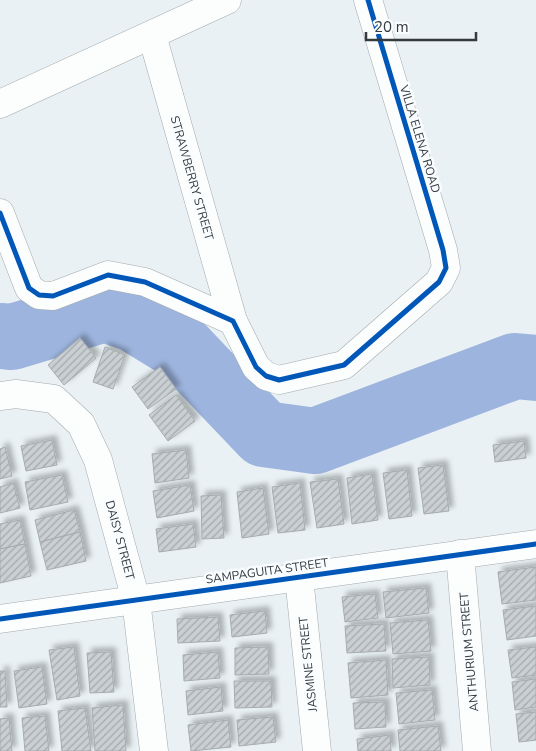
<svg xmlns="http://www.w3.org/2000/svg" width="536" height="751" font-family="'Nunito Sans',sans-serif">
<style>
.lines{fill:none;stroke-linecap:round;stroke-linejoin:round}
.river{stroke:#9db4de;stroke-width:66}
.building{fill:url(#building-hatch);stroke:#a6acae;filter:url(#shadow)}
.minor-casing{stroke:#a4aaac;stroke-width:29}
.minor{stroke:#fcfdfd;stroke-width:28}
.cycleway-casing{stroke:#fafdff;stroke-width:8}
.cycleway{stroke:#0057b8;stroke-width:5}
.labels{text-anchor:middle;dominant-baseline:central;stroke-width:5;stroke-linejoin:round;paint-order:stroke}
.street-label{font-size:12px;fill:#353b3d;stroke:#fafdff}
</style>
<defs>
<pattern id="building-hatch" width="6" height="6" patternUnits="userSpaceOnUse" patternTransform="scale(1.25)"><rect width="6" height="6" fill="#c9cfd2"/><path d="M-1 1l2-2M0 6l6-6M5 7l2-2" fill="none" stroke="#a4a9ac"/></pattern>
<filter id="shadow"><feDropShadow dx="4.5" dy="-4.5" stdDeviation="2.5" flood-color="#0004"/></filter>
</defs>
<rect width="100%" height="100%" fill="#e9f1f4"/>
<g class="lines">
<polyline class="river" points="0,336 12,337 105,309 134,319 183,349 264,434 315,441 515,366 536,368"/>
</g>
<g class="building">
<polygon points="80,338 96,358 64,385 48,365"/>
<polygon points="105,347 125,355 113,389 93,382"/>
<polygon points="160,367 176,389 148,409 132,387"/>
<polygon points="176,395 195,421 168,441 149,415"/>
<polygon points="52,440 57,465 26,471 21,446"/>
<polygon points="524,441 526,458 495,462 493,445"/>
<polygon points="5,447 12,476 0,479 0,449"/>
<polygon points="186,450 189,478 155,483 152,454"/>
<polygon points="443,465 449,511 424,514 418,468"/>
<polygon points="407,470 412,516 389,519 383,473"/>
<polygon points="372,474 378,520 352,524 347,478"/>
<polygon points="62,475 68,502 30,510 25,482"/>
<polygon points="338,479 344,524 317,528 310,482"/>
<polygon points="13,483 20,508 0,513 0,487"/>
<polygon points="300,483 305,530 278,533 272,487"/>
<polygon points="190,485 194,511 157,518 153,491"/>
<polygon points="263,488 269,534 242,538 237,492"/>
<polygon points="221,495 224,538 202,539 201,496"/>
<polygon points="74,510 80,532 40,542 35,520"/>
<polygon points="20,520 25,544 0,549 0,524"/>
<polygon points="193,524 196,547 159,552 156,529"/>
<polygon points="80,532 86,561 47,570 40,542"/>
<polygon points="25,544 31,576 0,583 0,549"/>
<polygon points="536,567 536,600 502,604 498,572"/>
<polygon points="426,588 429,613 386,618 383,592"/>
<polygon points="375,594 378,618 345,622 342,597"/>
<polygon points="536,606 536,636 507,640 503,610"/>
<polygon points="265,611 267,633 232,637 230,615"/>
<polygon points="218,617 220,641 178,643 177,619"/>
<polygon points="428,620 431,651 393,654 390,623"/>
<polygon points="384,624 386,651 347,653 345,626"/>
<polygon points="74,647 80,696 57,700 49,650"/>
<polygon points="268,647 269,674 235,675 235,648"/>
<polygon points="536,647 536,675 512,678 508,650"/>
<polygon points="111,652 114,692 90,693 87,653"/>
<polygon points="218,652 220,678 184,681 183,655"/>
<polygon points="429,657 430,685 393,688 392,659"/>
<polygon points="386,660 388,695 351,698 348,663"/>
<polygon points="42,667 47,704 19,708 14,671"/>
<polygon points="0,671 5,671 7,707 0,707"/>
<polygon points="536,679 536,707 515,710 512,682"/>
<polygon points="234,681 271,681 272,707 235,708"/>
<polygon points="221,687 223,711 188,715 186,691"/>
<polygon points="432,690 435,720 399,724 396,693"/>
<polygon points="385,702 386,727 355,729 353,703"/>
<polygon points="123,705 126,751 95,751 92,708"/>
<polygon points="85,708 91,751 62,751 58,711"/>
<polygon points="536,712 536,740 519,742 516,714"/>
<polygon points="45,716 49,751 25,751 22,718"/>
<polygon points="273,717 276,742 239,746 237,720"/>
<polygon points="9,718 12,751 0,751 0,719"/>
<polygon points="228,720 231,747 191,751 188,725"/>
<polygon points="438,726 441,751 400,751 398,730"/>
<polygon points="390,735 391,751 358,751 357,739"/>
</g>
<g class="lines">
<defs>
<g id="minor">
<polyline points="152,35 233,321"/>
<polyline points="0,104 227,0"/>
<polyline points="0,213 29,288 39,295 53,296 108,275 145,282 233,321 256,367 266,376 279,380 344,365 439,282 446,268 443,250 368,0"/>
<polyline points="0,396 16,394 54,399 81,424 98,460 136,600 154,751"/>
<polyline points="460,554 477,751"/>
<polyline points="299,577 317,751"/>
<polyline points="0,619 536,544"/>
</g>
</defs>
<use href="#minor" class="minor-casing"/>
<use href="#minor" class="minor"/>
<defs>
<g id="cycleway">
<polyline points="0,213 29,288 39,295 53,296 108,275 145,282 233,321 256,367 266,376 279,380 344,365 439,282 446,268 443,250 368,0"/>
<polyline points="0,619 536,544"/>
</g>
</defs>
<use href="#cycleway" class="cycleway-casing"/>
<use href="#cycleway" class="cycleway"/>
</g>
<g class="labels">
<g class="street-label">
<text transform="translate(420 139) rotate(73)">VILLA ELENA ROAD</text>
<text transform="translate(192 178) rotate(74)">STRAWBERRY STREET</text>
<text transform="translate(120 540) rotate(75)">DAISY STREET</text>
<text transform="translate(267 571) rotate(-8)">SAMPAGUITA STREET</text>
<text transform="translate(469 652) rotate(-95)">ANTHURIUM STREET</text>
<text transform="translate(308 664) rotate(-96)">JASMINE STREET</text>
</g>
</g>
<path d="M366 32v8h110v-8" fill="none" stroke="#353b3d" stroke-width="2.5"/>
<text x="374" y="32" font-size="15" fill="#353b3d" stroke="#fafdff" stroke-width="4" paint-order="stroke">20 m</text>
</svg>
